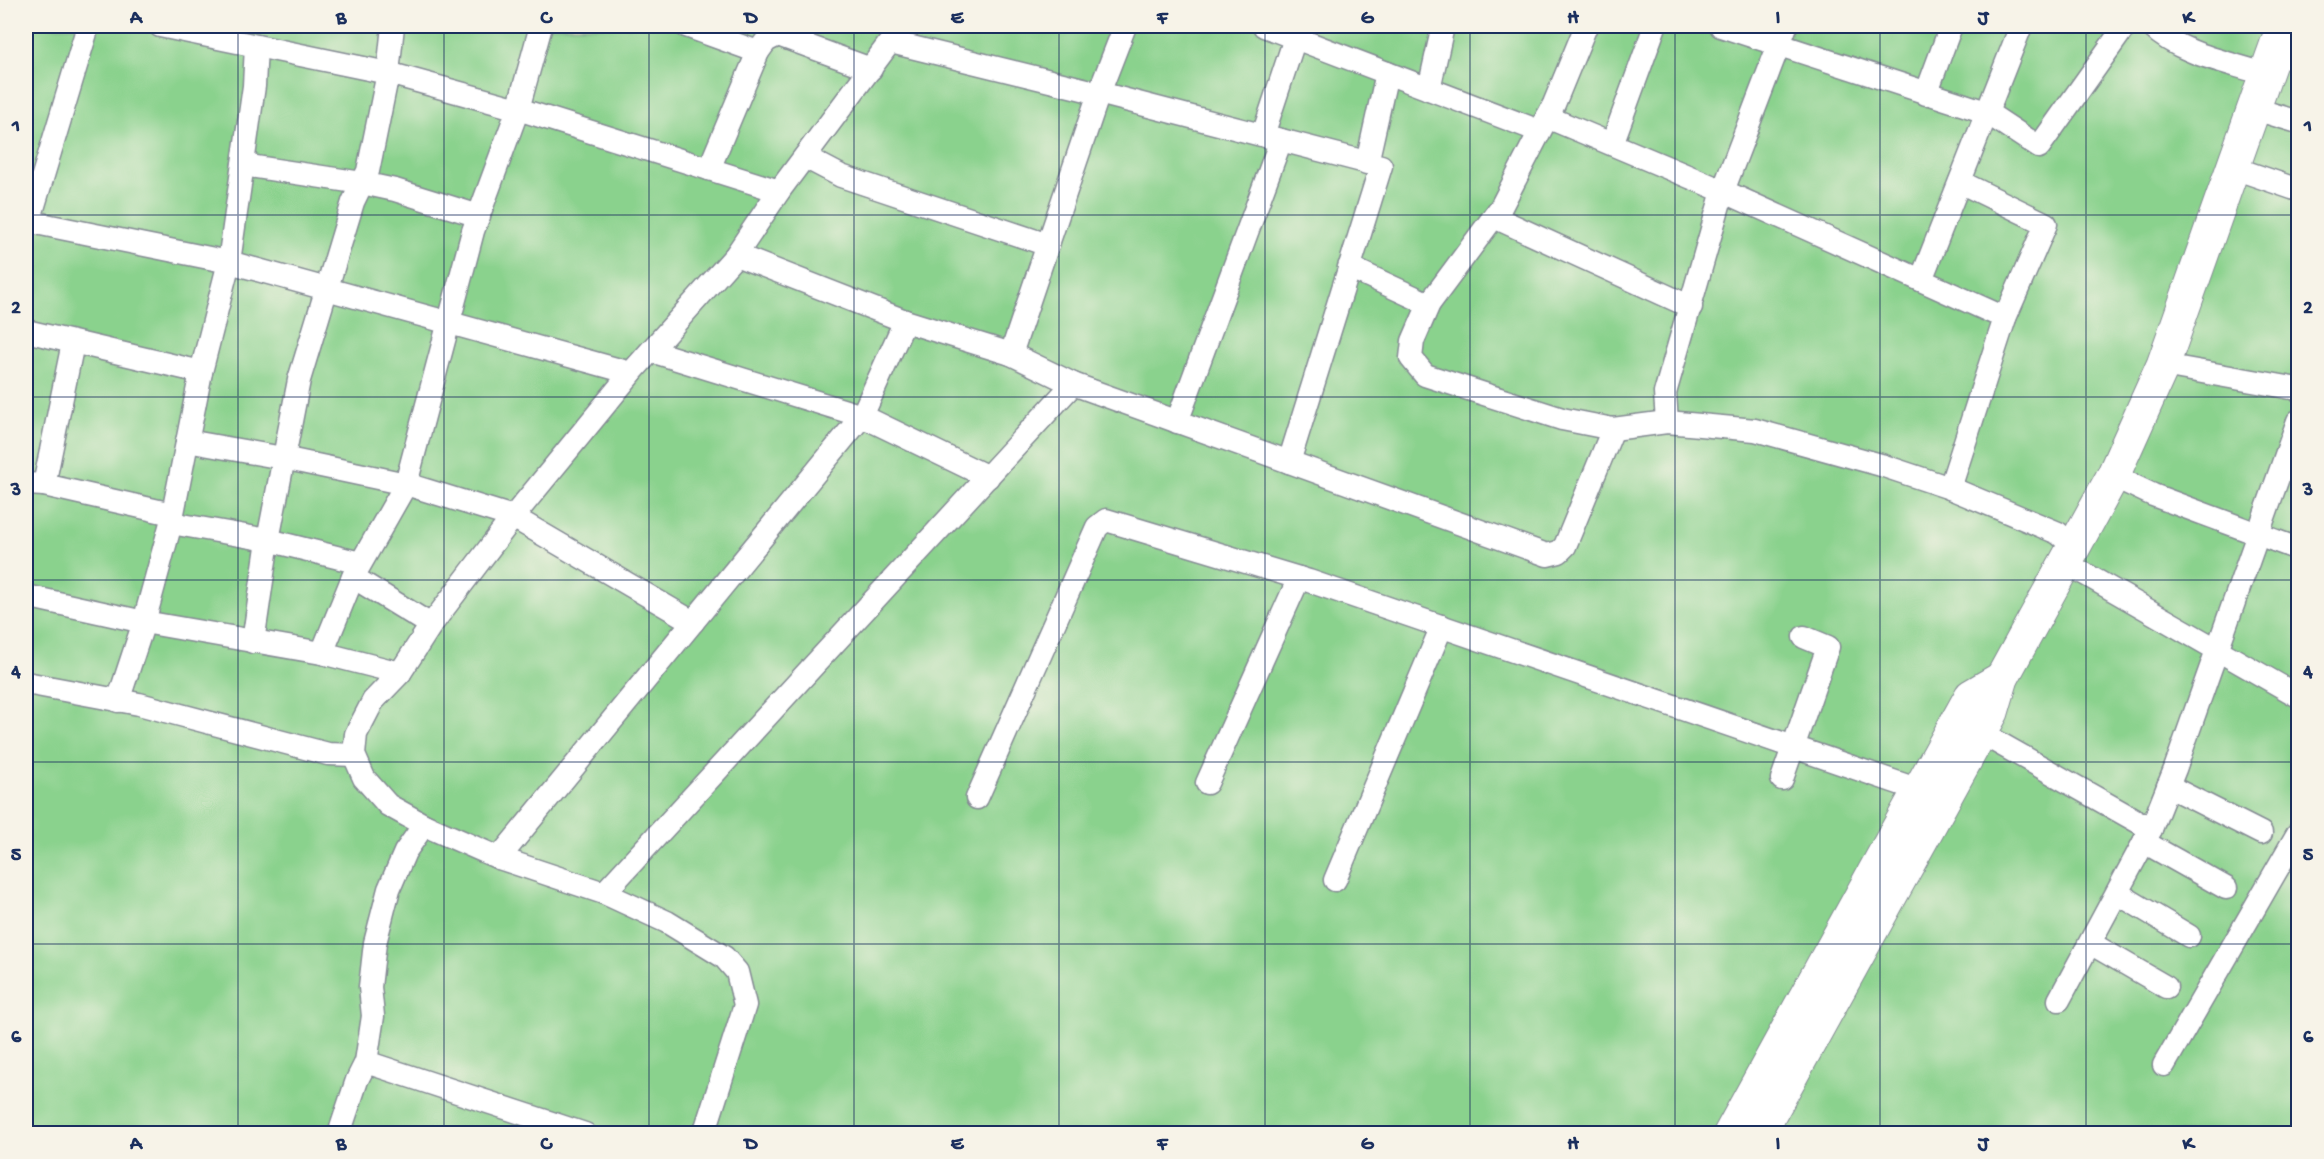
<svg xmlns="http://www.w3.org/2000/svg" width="2324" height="1159" font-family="'Gochi Hand',sans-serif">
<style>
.green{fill:#8ad28d;stroke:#528076;stroke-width:1.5}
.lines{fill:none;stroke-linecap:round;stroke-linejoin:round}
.minor-casing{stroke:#848a93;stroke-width:25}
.primary-casing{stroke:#848a93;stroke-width:35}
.minor{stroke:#fff;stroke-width:22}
.primary{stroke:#fff;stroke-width:33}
.grid{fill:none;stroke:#1b2f5e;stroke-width:1.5;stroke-opacity:0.55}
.neatline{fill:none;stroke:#1b2f5e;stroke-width:2}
.grid-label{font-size:20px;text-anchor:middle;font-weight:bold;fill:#1b2f5e}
</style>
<rect width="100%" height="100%" fill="#f7f3e8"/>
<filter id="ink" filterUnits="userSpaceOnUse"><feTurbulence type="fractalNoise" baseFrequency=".0167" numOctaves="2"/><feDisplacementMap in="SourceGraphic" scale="12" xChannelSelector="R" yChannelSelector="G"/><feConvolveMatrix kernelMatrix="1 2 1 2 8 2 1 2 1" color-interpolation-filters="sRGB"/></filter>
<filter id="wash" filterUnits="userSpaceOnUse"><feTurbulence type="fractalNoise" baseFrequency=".008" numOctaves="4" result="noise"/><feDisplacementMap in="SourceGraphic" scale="24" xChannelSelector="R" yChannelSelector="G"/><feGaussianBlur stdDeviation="1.35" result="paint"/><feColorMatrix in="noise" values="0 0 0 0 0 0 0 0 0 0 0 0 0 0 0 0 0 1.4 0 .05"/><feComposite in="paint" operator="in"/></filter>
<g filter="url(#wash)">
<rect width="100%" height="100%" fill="#ede5c8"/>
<rect class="green" x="26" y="26" width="2272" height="1107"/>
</g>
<g filter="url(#ink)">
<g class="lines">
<defs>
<g id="minor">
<polyline points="160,26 388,73 518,109 779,191"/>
<polyline points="686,26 758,52"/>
<polyline points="1264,26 1539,131"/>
<polyline points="1586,26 1554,104 1501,207 1429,304 1413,341 1411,358 1425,375 1562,419 1613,429 1667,422 1755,430 1881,465 1950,488 2058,533 2073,546"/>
<polyline points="1721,26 1986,112 2039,147 2125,26"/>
<path d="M2151 26C2181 55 2229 62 2267 75"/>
<polyline points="778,35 871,69"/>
<polyline points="891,42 1099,93 1381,166 1289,462"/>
<polyline points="2274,54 2298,60"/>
<polyline points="1429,89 1443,26"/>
<polyline points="1926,94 1951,26"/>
<polyline points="2255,109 2298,122"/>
<polyline points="1547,117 1723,191 2005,318"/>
<polyline points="1263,135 1299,26"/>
<polyline points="1612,144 1655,26"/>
<polyline points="805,157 841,176 1048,245"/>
<polyline points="1367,163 1387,73"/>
<polyline points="243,165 362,183 395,190 479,216"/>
<polyline points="2234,168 2298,190"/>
<polyline points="709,169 758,52 766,41 778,35 782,26"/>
<polyline points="1494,217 1691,307"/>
<polyline points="26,221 229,262 631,373"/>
<polyline points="29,222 88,26"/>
<polyline points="736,255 905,321 1011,354 1073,384"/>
<polyline points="1349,267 1429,304"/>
<polyline points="1921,280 2021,26"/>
<polyline points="26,331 201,372"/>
<polyline points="651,351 862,416 905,321"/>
<polyline points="1011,354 1099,93 1125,26"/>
<polyline points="2163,365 2298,389"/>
<polyline points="1177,422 1281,140"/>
<polyline points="1667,422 1665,393 1723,191 1786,26"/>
<polyline points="187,441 283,458 406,484 513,517 693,622"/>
<polyline points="2113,476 2153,495 2298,549"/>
<polyline points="26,484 44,485 172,514"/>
<polyline points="44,485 73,343"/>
<polyline points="1950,488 2005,318 2046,224 1960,182"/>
<polyline points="171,523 268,540 360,563"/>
<polyline points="2064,562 2298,696"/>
<polyline points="353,577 431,625"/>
<polyline points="26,596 144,622 322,653 400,673"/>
<polyline points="253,642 268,540 299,380 353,202 368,171 388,73 393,26"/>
<polyline points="322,653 353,577 406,484 473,231 518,109 541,26"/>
<polyline points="26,683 139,704 328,754 354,755"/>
<polyline points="118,701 144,622 171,523 201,372 229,262 254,86 256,46"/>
<polyline points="1981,733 2151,829"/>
<polyline points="1782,779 1828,647 1804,637"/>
<polyline points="1207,783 1299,578"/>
<polyline points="2168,786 2261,833"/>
<polyline points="977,798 1097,527 1106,520 1309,581 1919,790"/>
<polyline points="2144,842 2226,888"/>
<polyline points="499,858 862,416 988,477"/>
<polyline points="1335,880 1442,626"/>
<polyline points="604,893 1073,384 1547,555 1559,552 1565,546 1613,429"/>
<polyline points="2117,893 2189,936"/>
<polyline points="2090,943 2166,987"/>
<polyline points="2059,1000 2151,829 2175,769 2298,421"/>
<polyline points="366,1062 585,1134"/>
<polyline points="2164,1065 2298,833"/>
<polyline points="339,1134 357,1080 366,1062 373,1016 370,987 375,943 389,889 405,852 424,825"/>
<polyline points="704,1134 745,1005 737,972 724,957 667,922 604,893 499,858 424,825 388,805 364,778 354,755 356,734 373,701 400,673 431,625 513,517 631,373 736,255 779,191 902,26"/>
</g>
<g id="primary">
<polyline points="1730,1134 1971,696 2002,678"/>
<polyline points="1759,1134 1992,712 2002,678 2113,476 2163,365 2283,26"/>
</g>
</defs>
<use href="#minor" class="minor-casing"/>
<use href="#primary" class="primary-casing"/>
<use href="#minor" class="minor"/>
<use href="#primary" class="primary"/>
</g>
</g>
<path class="grid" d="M238 26V1134M444 26V1134M649 26V1134M854 26V1134M1059 26V1134M1265 26V1134M1470 26V1134M1675 26V1134M1880 26V1134M2086 26V1134M26 215H2298M26 397H2298M26 580H2298M26 762H2298M26 944H2298"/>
<rect width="2324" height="1159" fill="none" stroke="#f7f3e8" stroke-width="66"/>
<rect x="33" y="33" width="2258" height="1093" class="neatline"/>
<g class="grid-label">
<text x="136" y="23">A</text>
<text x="341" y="23">B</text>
<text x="546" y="23">C</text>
<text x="751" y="23">D</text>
<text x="957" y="23">E</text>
<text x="1162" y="23">F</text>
<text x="1367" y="23">G</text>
<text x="1573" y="23">H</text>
<text x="1778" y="23">I</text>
<text x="1983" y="23">J</text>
<text x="2188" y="23">K</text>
<text x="16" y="131">1</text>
<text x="2308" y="131">1</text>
<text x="16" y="313">2</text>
<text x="2308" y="313">2</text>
<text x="16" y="495">3</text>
<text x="2308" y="495">3</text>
<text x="16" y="677">4</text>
<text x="2308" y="677">4</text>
<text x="16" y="860">5</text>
<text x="2308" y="860">5</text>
<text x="16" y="1042">6</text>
<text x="2308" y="1042">6</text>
<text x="136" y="1149">A</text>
<text x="341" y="1149">B</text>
<text x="546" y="1149">C</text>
<text x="751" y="1149">D</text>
<text x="957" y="1149">E</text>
<text x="1162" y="1149">F</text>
<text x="1367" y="1149">G</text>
<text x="1573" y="1149">H</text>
<text x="1778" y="1149">I</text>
<text x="1983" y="1149">J</text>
<text x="2188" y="1149">K</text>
</g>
</svg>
